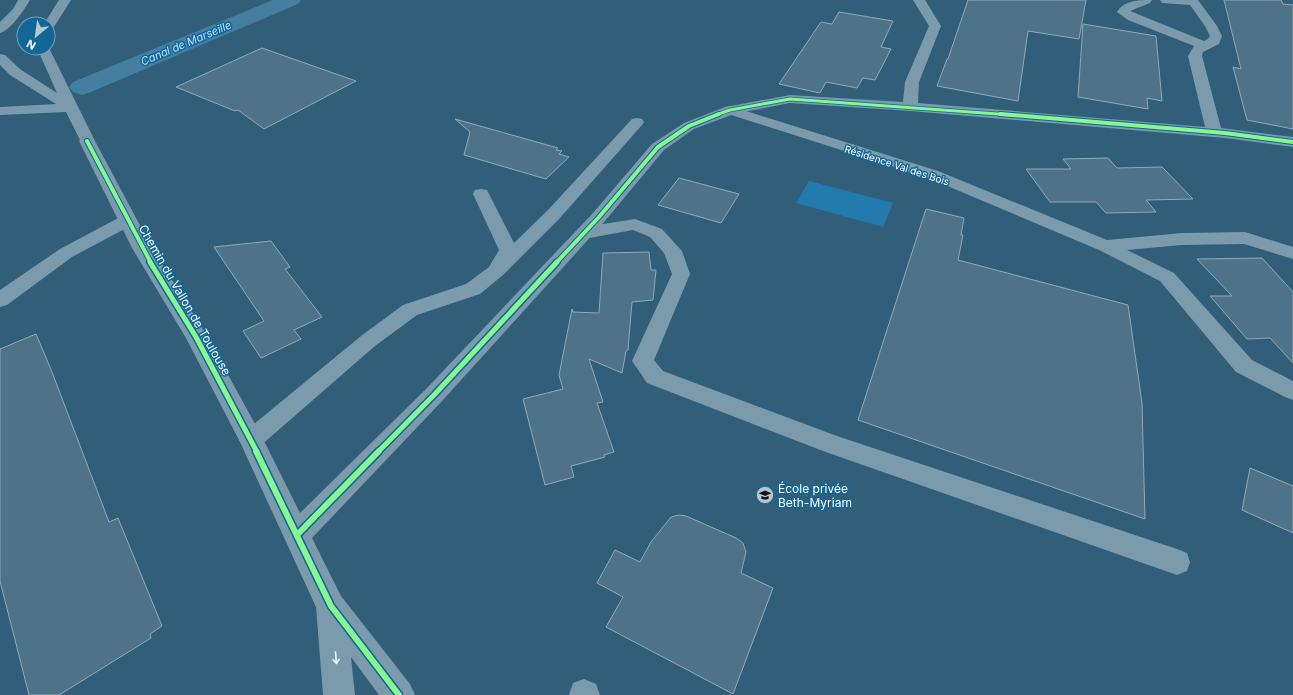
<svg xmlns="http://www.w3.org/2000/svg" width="1293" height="695" font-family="Inter,sans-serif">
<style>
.green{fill:#237bad}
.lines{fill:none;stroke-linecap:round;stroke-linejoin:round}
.canal{fill:#447ea0;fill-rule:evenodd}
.building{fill:#4e7388;stroke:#8fa9b9}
.service{fill:#7b9aab;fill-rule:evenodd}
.minor{fill:#7b9aab;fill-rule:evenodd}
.cycleway-far3-casing{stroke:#126698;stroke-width:4.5}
.cycleway-far2-casing{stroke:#126698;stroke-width:6}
.cycleway-far1-casing{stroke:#126698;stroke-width:8}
.cycleway-casing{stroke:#126698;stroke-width:9}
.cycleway-far3{stroke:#87f88f;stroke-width:3}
.cycleway-far2{stroke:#87f88f;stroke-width:4}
.cycleway-far1{stroke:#87f88f;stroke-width:5}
.cycleway{stroke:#87f88f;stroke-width:6}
.oneway{stroke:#f2f5f7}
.labels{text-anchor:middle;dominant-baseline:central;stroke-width:3;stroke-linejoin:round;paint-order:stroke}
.far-street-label{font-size:10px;fill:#fff;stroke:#126698}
.far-water-label{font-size:11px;font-style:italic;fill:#b8e3fa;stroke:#126698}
.street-label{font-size:12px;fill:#fff;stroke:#126698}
.poi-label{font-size:12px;fill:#fff;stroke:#126698;text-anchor:start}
</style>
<rect width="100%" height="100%" fill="#315e79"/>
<polygon class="green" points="809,181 893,203 883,227 796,203"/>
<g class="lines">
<polygon class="canal" points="273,0 301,0 298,4 91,92 82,95 73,92 69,87 73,82"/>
</g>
<g class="building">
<polygon points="968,0 1086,0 1079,39 1028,31 1018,101 937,86 947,59 948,59"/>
<polygon points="1224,0 1281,0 1283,4 1293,5 1293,129 1247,120 1233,67 1241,69"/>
<polygon points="839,12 893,21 881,47 891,49 875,80 863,78 857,88 826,82 820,93 779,84 821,22 832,24"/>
<polygon points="1083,24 1156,36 1162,101 1147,98 1148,109 1078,97"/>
<polygon points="262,48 356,81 264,129 238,110 235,111 176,87"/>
<polygon points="455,119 558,148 556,150 562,151 559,154 569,157 546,179 464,155 470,132"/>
<polygon points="1108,158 1117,168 1162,167 1193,199 1146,200 1156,212 1106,213 1096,202 1050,202 1026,169 1071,169 1063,159"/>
<polygon points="679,178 739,194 721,223 658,205"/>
<polygon points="926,209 964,218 961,235 963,235 958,260 1128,305 1142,403 1145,519 858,420"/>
<polygon points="271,241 290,267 285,269 322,317 294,330 301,339 261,358 243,331 264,321 214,247"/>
<polygon points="649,252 651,270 656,270 653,300 632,302 628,350 626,351 622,373 589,359 603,402 597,403 614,452 604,455 605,457 571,466 574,477 545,485 523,399 563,389 559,375 572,309 573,312 599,313 603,253"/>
<polygon points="1262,258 1293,292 1293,363 1270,338 1247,339 1210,296 1232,296 1197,259"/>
<polygon points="36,334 52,372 109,522 118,518 162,626 150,634 151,638 59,695 29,695 0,581 0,349"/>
<polygon points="1250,468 1293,486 1293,533 1242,510"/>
<polygon points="679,515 686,516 736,538 743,543 746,552 741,573 773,588 733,694 606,627 623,597 597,583 615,550 640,562 651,542 671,517"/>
</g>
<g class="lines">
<g class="service">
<path d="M18 0H30C24 10 11 30 0 33V22L13 9Z"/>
<polygon points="59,0 71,0 52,30 48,31 48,24 44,24"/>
<polygon points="48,46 95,141 92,144 87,146 82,144 66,112 0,115 0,107 56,104 10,75 0,65 0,54 5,55 20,69 57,93 37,48 48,48"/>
<polygon points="730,106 938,171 1107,240 1182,233 1245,232 1293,247 1293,259 1244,244 1182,245 1127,250 1174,273 1252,360 1293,381 1293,400 1285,397 1236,372 1160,281 1099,250 926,177 725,113 723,110 725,107"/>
<polygon points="637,118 642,119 644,122 642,125 560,218 503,275 480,294 417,315 375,346 259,447 251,450 243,447 239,440 243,433 361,336 403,305 466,284 489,267 499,250 473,194 475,190 481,189 487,190 514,243 548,210 632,119"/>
<polygon points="128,215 134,216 137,220 134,224 72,257 7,305 0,307 0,290 60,249 122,216"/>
<polygon points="635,219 662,229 682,251 690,274 654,360 663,371 837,436 1177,549 1187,553 1190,562 1187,571 1177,575 823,451 647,383 632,361 672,274 664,253 650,237 633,230 584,239 578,237 575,233 578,229 584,227"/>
<polygon points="584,679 596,684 600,695 569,695 573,683"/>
</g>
<path class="minor" d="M913 0H925L941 26 919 82 918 103 1205 127 1188 56 1194 46 1128 20 1117 12C1124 0 1139 0 1152 0L1150 3 1130 11 1204 41 1208 39 1210 36 1205 26 1190 5 1162 3 1160 0H1198L1217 26 1222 36 1219 44 1203 52 1202 56 1221 128 1293 137V147L1225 138 910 111 790 103 734 114 694 129 664 150 605 221 443 400 312 538 341 596 410 684 415 695H379L351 657 355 695H323L316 607 240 442 186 338 132 248 79 141 81 138 87 136 93 138 95 141 152 248 204 331 260 433 300 513 427 388 593 213 652 144 684 123 725 107 790 95 903 102 905 82 929 26Z"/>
<defs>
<polyline id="cycleway-far3" points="716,115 730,110 790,99 1012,115"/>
<g id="cycleway-far2">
<polyline points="1000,114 1225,133 1293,142"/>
<polyline points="87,141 151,263"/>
<polyline points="556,263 599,217 658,147 689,126 719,114"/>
</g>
<g id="cycleway-far1">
<polyline points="150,262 196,337 257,452"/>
<polyline points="378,452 435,394 557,262"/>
</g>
<g id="cycleway">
<polyline points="256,451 331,606 399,695"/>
<polyline points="297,535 379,451"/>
</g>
</defs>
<use href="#cycleway-far3" class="cycleway-far3-casing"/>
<use href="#cycleway-far2" class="cycleway-far2-casing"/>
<use href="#cycleway-far1" class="cycleway-far1-casing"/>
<use href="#cycleway" class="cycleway-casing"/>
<use href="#cycleway-far3" class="cycleway-far3"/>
<use href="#cycleway-far2" class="cycleway-far2"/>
<use href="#cycleway-far1" class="cycleway-far1"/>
<use href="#cycleway" class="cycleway"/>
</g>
<defs><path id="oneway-shaft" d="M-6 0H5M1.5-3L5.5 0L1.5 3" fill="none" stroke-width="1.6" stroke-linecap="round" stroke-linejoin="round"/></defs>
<use class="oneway" href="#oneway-shaft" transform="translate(336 658) rotate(85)"/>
<defs>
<symbol id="school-disc" viewBox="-11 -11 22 22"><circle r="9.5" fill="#b7c7d0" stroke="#126698"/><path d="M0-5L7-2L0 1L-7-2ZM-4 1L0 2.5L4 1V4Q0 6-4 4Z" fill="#111"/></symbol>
</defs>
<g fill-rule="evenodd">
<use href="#school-disc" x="755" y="485" width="20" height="20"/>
</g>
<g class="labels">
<g class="far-street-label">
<text transform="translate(897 165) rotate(18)">Résidence Val des Bois</text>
</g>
<g class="far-water-label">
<text transform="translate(186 43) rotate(-23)">Canal de Marseille</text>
</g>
<g class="street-label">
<text transform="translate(185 300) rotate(60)">Chemin du Vallon de Toulouse</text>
</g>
<g class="poi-label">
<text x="778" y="488">École privée<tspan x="778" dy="14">Beth-Myriam</tspan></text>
</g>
</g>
<g transform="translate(36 36) rotate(209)"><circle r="19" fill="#126698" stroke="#71a3c1"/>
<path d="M0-3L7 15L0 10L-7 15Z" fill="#b7c7d0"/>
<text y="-6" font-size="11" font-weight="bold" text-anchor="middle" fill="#ffffff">N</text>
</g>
</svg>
